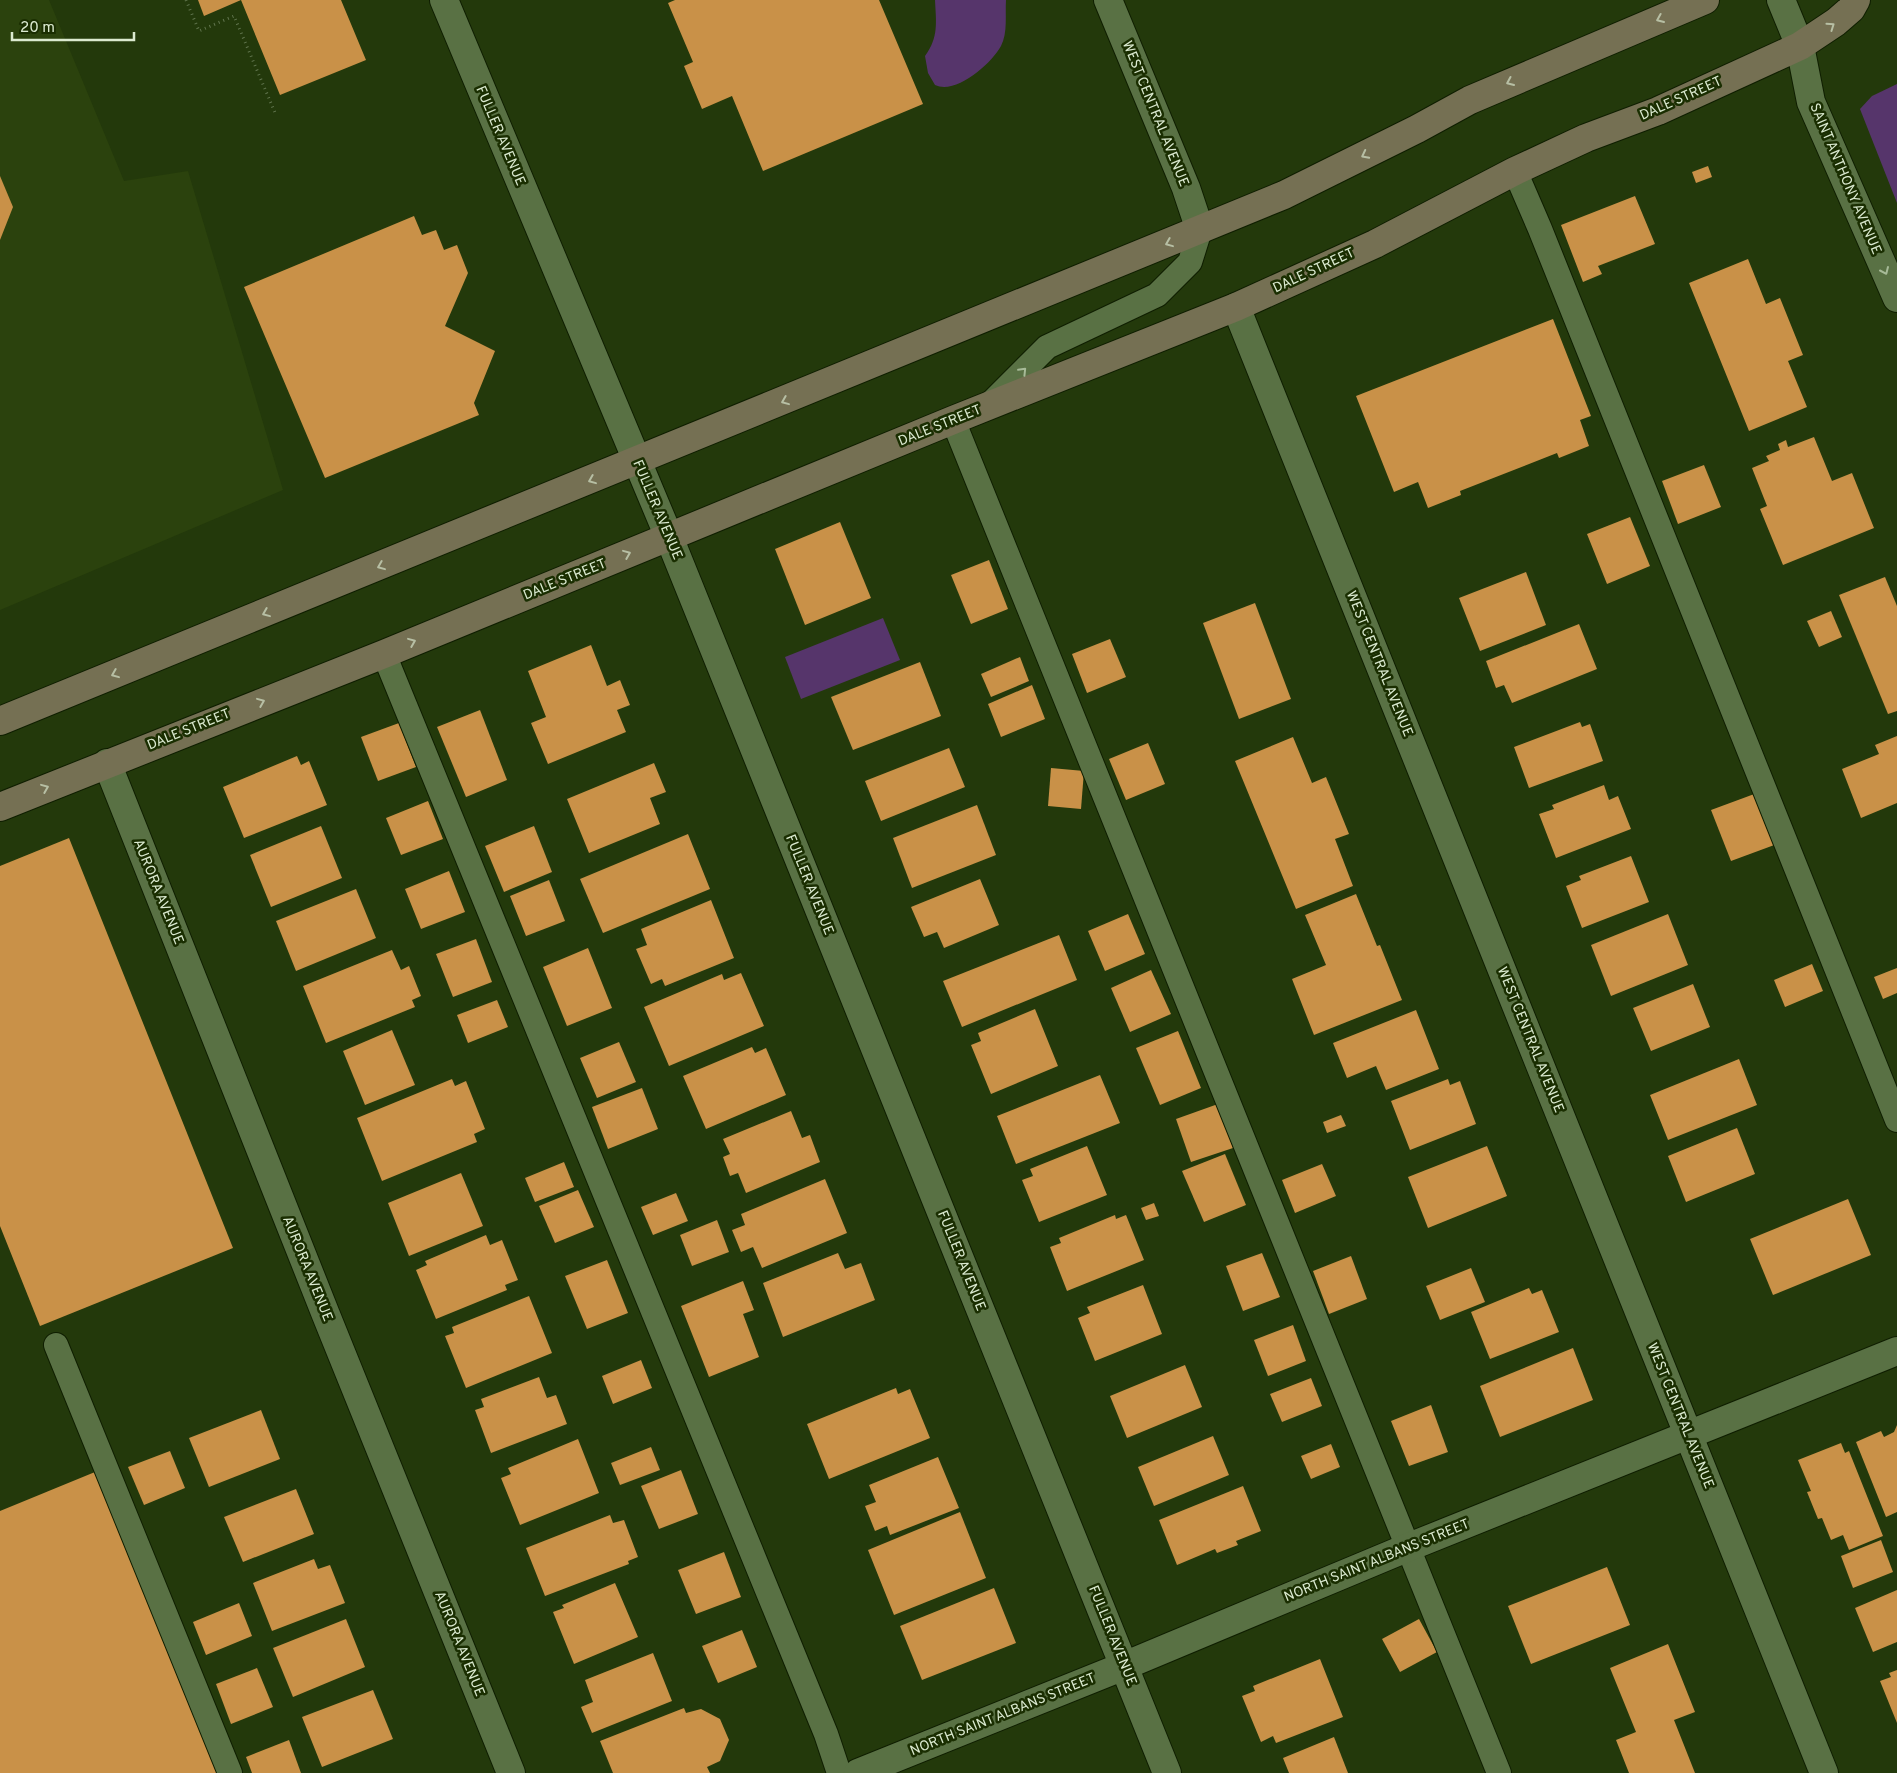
<svg xmlns="http://www.w3.org/2000/svg" width="1897" height="1773" font-family="Overpass,sans-serif">
<style>
.built{fill:#2b420d}
.green{fill:#56356b}
.building{fill:#c99148}
.lines{fill:none;stroke-linecap:round;stroke-linejoin:round}
.service-casing{stroke:#0f1e00;stroke-width:26}
.minor-casing{stroke:#0f1e00;stroke-width:30}
.tertiary-casing{stroke:#0f1e00;stroke-width:30}
.secondary-casing{stroke:#0f1e00;stroke-width:30}
.path{stroke:#61754e;stroke-width:3;stroke-dasharray:1 4;stroke-linecap:butt}
.service{stroke:#597144;stroke-width:24}
.minor{stroke:#597144;stroke-width:28}
.tertiary{stroke:#597144;stroke-width:28}
.secondary{stroke:#757053;stroke-width:28}
.oneway{stroke:#b7bfa4}
.oneway2{stroke:#a7ba98}
.labels{text-anchor:middle;dominant-baseline:central;stroke-width:5;stroke-linejoin:round;paint-order:stroke}
.street-label{font-size:14px;fill:#dbead0;stroke:#1a2e01}
</style>
<rect width="100%" height="100%" fill="#23390b"/>
<polygon class="built" points="0,0 49,0 124,181 188,171 283,490 0,610"/>
<g class="green">
<path d="M935 0H1006C1005 14 1008 33 1001 46 991 64 956 95 935 85L928 73 925 56C939 37 936 22 935 0Z"/>
<polygon points="1897,84 1897,203 1860,109 1872,96"/>
<polygon points="883,618 900,660 801,699 785,657"/>
</g>
<g class="building">
<polygon points="198,0 341,0 366,60 280,95 241,0 204,16"/>
<polygon points="675,0 879,0 923,104 763,171 732,96 702,109 684,66 693,62 668,3"/>
<polygon points="1708,166 1712,177 1696,183 1692,172"/>
<polygon points="0,176 13,207 0,240"/>
<polygon points="1635,196 1655,244 1598,266 1602,274 1583,282 1561,225"/>
<polygon points="414,216 422,235 436,230 444,250 457,245 468,273 445,326 495,351 474,403 479,415 325,478 244,287"/>
<polygon points="1748,259 1766,304 1780,298 1803,355 1788,361 1807,407 1749,431 1689,283"/>
<polygon points="1553,319 1591,416 1580,420 1589,446 1559,458 1557,453 1460,491 1461,495 1428,508 1418,482 1394,492 1356,396"/>
<polygon points="1814,437 1832,481 1852,473 1874,528 1783,565 1760,509 1767,506 1752,468 1769,461 1766,456 1780,450 1778,444 1786,440 1788,447"/>
<polygon points="1704,465 1721,507 1678,524 1662,481"/>
<polygon points="1630,517 1650,566 1607,584 1587,534"/>
<polygon points="840,522 871,598 805,625 775,549"/>
<polygon points="989,560 1008,609 971,624 951,575"/>
<polygon points="1526,572 1546,625 1480,651 1459,598"/>
<polygon points="1885,577 1897,606 1897,711 1888,714 1839,595"/>
<polygon points="1255,603 1291,699 1239,719 1203,623"/>
<polygon points="1831,611 1842,637 1819,647 1807,621"/>
<polygon points="1579,624 1597,669 1512,703 1504,685 1496,688 1486,661"/>
<polygon points="1110,639 1126,677 1087,693 1072,654"/>
<polygon points="591,645 607,686 620,680 630,705 617,710 626,732 548,764 531,723 546,717 528,671"/>
<polygon points="1020,657 1029,681 991,697 981,674"/>
<polygon points="920,662 941,716 853,750 831,697"/>
<polygon points="1032,685 1045,719 1001,737 988,704"/>
<polygon points="480,710 507,780 466,797 437,727"/>
<polygon points="1580,722 1582,727 1590,724 1603,761 1529,788 1514,747"/>
<polygon points="399,723 416,767 378,781 361,737"/>
<polygon points="1897,736 1897,803 1861,818 1842,769 1879,754 1875,745"/>
<polygon points="1293,737 1312,783 1326,777 1349,834 1335,839 1353,886 1296,909 1235,761"/>
<polygon points="1148,743 1165,784 1126,800 1109,759"/>
<polygon points="949,748 965,787 881,821 865,781"/>
<polygon points="297,756 301,765 309,761 327,805 244,838 223,787"/>
<polygon points="654,763 666,792 650,798 660,824 589,853 567,799"/>
<polygon points="1051,768 1084,771 1081,809 1048,806"/>
<polygon points="1604,785 1609,800 1618,796 1631,829 1556,858 1539,814 1554,809 1552,805"/>
<polygon points="1757,793 1777,844 1731,861 1711,810"/>
<polygon points="428,801 443,839 401,855 386,818"/>
<polygon points="977,805 996,855 912,888 893,838"/>
<polygon points="321,826 342,878 271,907 250,855"/>
<polygon points="534,826 552,872 504,892 485,846"/>
<polygon points="688,834 710,889 603,933 580,879"/>
<polygon points="69,838 233,1248 40,1326 0,1226 0,866"/>
<polygon points="1631,856 1649,902 1582,928 1566,886 1581,880 1579,876"/>
<polygon points="449,871 465,912 421,929 405,889"/>
<polygon points="980,879 999,925 944,948 937,932 924,937 911,907"/>
<polygon points="549,880 565,921 526,936 510,896"/>
<polygon points="356,889 376,938 296,971 276,921"/>
<polygon points="1356,894 1377,946 1380,945 1402,1000 1314,1035 1292,979 1326,965 1305,915"/>
<polygon points="711,900 734,958 665,986 662,979 651,984 636,949 647,945 641,929"/>
<polygon points="1128,914 1145,954 1105,971 1088,931"/>
<polygon points="1668,914 1688,965 1611,996 1591,945"/>
<polygon points="1059,935 1077,980 962,1027 943,981"/>
<polygon points="476,939 492,982 453,997 436,954"/>
<polygon points="588,948 612,1008 567,1026 543,967"/>
<polygon points="392,950 401,970 409,966 421,996 412,1000 415,1007 326,1043 303,986"/>
<polygon points="1812,964 1823,991 1785,1007 1774,980"/>
<polygon points="1897,968 1897,993 1883,999 1874,977"/>
<polygon points="1151,970 1171,1014 1130,1032 1111,988"/>
<polygon points="741,973 764,1026 669,1066 644,1007 722,974 724,980"/>
<polygon points="1693,984 1710,1027 1651,1051 1633,1008"/>
<polygon points="497,1000 508,1027 468,1043 457,1015"/>
<polygon points="1035,1009 1058,1066 991,1094 971,1045 981,1041 978,1033"/>
<polygon points="1416,1010 1439,1069 1386,1090 1376,1066 1347,1078 1333,1043"/>
<polygon points="392,1030 415,1085 365,1105 343,1051"/>
<polygon points="1178,1031 1201,1088 1160,1105 1136,1048"/>
<polygon points="619,1042 636,1082 597,1098 580,1058"/>
<polygon points="752,1047 755,1053 766,1048 786,1095 706,1129 683,1076"/>
<polygon points="1739,1059 1757,1105 1668,1140 1650,1095"/>
<polygon points="1100,1075 1120,1123 1016,1164 997,1116"/>
<polygon points="452,1079 455,1086 466,1081 485,1129 474,1134 477,1142 382,1181 357,1118"/>
<polygon points="1448,1079 1450,1085 1460,1081 1476,1124 1410,1150 1391,1101"/>
<polygon points="642,1088 658,1129 608,1149 592,1107"/>
<polygon points="1218,1104 1233,1148 1191,1162 1176,1119"/>
<polygon points="791,1111 802,1138 810,1135 820,1162 746,1193 738,1173 730,1176 723,1157 730,1154 723,1139"/>
<polygon points="1341,1115 1346,1126 1327,1133 1323,1122"/>
<polygon points="1737,1128 1755,1174 1686,1202 1668,1156"/>
<polygon points="1087,1146 1107,1195 1039,1222 1022,1180 1033,1176 1030,1169"/>
<polygon points="1487,1146 1507,1196 1428,1228 1408,1177"/>
<polygon points="1225,1154 1246,1205 1204,1222 1182,1171"/>
<polygon points="564,1162 574,1187 535,1202 525,1178"/>
<polygon points="1322,1164 1336,1196 1295,1213 1282,1180"/>
<polygon points="461,1173 483,1226 409,1256 388,1203"/>
<polygon points="825,1179 847,1233 762,1268 753,1247 741,1252 732,1230 745,1225 741,1214"/>
<polygon points="578,1190 594,1227 555,1243 539,1206"/>
<polygon points="676,1193 688,1221 653,1235 641,1207"/>
<polygon points="1848,1199 1871,1255 1773,1295 1750,1239"/>
<polygon points="1154,1203 1159,1216 1146,1220 1141,1208"/>
<polygon points="1115,1215 1116,1219 1126,1215 1144,1260 1067,1291 1050,1247 1061,1243 1059,1238"/>
<polygon points="717,1220 729,1252 692,1266 680,1235"/>
<polygon points="486,1235 490,1245 502,1240 518,1280 505,1285 507,1290 436,1319 416,1270 427,1265 425,1261"/>
<polygon points="838,1253 845,1269 861,1263 875,1300 783,1337 763,1283"/>
<polygon points="1262,1253 1280,1297 1243,1311 1226,1266"/>
<polygon points="1351,1256 1367,1299 1329,1314 1313,1271"/>
<polygon points="607,1260 628,1313 587,1329 565,1276"/>
<polygon points="1471,1268 1485,1302 1440,1320 1426,1286"/>
<polygon points="743,1281 754,1310 743,1314 759,1357 709,1377 681,1306"/>
<polygon points="1143,1285 1162,1334 1095,1361 1078,1318 1090,1313 1087,1307"/>
<polygon points="1529,1288 1532,1294 1542,1290 1559,1332 1490,1359 1471,1312"/>
<polygon points="529,1296 552,1353 466,1388 445,1336 454,1333 452,1327"/>
<polygon points="1293,1325 1306,1361 1268,1376 1254,1340"/>
<polygon points="1573,1348 1593,1400 1500,1437 1480,1386"/>
<polygon points="641,1360 652,1388 613,1404 602,1376"/>
<polygon points="1185,1365 1202,1407 1127,1438 1110,1396"/>
<polygon points="539,1377 547,1398 556,1395 567,1424 491,1453 475,1410 484,1407 481,1399"/>
<polygon points="1311,1378 1322,1406 1282,1422 1270,1394"/>
<polygon points="896,1388 898,1394 910,1389 930,1438 829,1479 807,1424"/>
<polygon points="1431,1405 1448,1452 1409,1466 1391,1421"/>
<polygon points="261,1410 280,1459 209,1487 189,1438"/>
<polygon points="1897,1425 1897,1512 1886,1517 1856,1442 1881,1431 1884,1437 1894,1432"/>
<polygon points="1213,1436 1229,1475 1154,1506 1138,1467"/>
<polygon points="578,1439 599,1493 520,1525 501,1478 511,1474 508,1468"/>
<polygon points="1841,1443 1845,1453 1849,1451 1883,1536 1849,1550 1843,1535 1831,1540 1822,1518 1818,1519 1807,1492 1811,1491 1798,1460"/>
<polygon points="1331,1444 1340,1467 1311,1479 1301,1456"/>
<polygon points="651,1447 660,1470 620,1485 611,1463"/>
<polygon points="170,1451 185,1488 144,1505 128,1467"/>
<polygon points="938,1457 959,1508 890,1535 887,1526 875,1531 865,1506 876,1502 869,1485"/>
<polygon points="681,1470 698,1514 659,1529 641,1486"/>
<polygon points="95,1472 217,1773 0,1773 0,1511"/>
<polygon points="1243,1486 1261,1531 1236,1541 1238,1545 1217,1553 1215,1549 1177,1565 1159,1520"/>
<polygon points="296,1489 314,1534 243,1562 224,1517"/>
<polygon points="960,1512 986,1578 894,1615 868,1550"/>
<polygon points="610,1515 613,1523 624,1520 638,1557 628,1561 629,1564 545,1596 526,1548"/>
<polygon points="1881,1540 1893,1572 1853,1588 1841,1556"/>
<polygon points="724,1552 741,1597 696,1614 678,1570"/>
<polygon points="314,1559 318,1569 330,1565 345,1603 272,1631 253,1583"/>
<polygon points="1607,1567 1630,1625 1531,1664 1508,1606"/>
<polygon points="615,1583 638,1637 574,1664 553,1612 564,1608 562,1605"/>
<polygon points="994,1588 1016,1643 922,1680 900,1626"/>
<polygon points="1897,1590 1897,1642 1873,1652 1855,1608"/>
<polygon points="239,1603 252,1636 206,1655 193,1622"/>
<polygon points="346,1619 365,1667 293,1697 273,1648"/>
<polygon points="1419,1619 1437,1652 1400,1672 1382,1639"/>
<polygon points="742,1630 757,1667 718,1683 702,1646"/>
<polygon points="1668,1644 1695,1712 1674,1720 1695,1773 1629,1773 1616,1740 1636,1732 1610,1668"/>
<polygon points="653,1653 672,1701 592,1733 581,1707 593,1702 585,1680"/>
<polygon points="1320,1659 1343,1717 1276,1743 1273,1736 1261,1742 1242,1696 1255,1691 1253,1686"/>
<polygon points="257,1668 273,1707 231,1724 216,1684"/>
<polygon points="1897,1670 1897,1723 1880,1681 1891,1677 1889,1673"/>
<polygon points="373,1690 393,1739 322,1767 302,1717"/>
<polygon points="684,1708 686,1713 701,1709 720,1719 729,1740 720,1761 707,1767 710,1773 613,1773 600,1741"/>
<polygon points="1334,1737 1348,1773 1289,1773 1283,1758"/>
<polygon points="289,1740 301,1773 252,1773 246,1757"/>
</g>
<g class="lines">
<defs>
<g id="service">
<polyline points="1515,171 1540,229 1897,1120"/>
<polyline points="990,404 1047,347 1157,295 1190,262 1200,230"/>
<polyline points="953,420 1499,1773"/>
<polyline points="384,654 826,1734 839,1773"/>
<polyline points="56,1345 230,1773"/>
</g>
<g id="minor">
<polyline points="444,0 669,537 1167,1773"/>
<polyline points="1108,0 1186,188 1200,230"/>
<polyline points="1236,307 1824,1773"/>
<polyline points="107,763 326,1315 511,1773"/>
<polyline points="858,1773 1124,1666 1409,1547 1897,1351"/>
</g>
<polyline id="tertiary" points="1781,0 1800,46 1811,102 1897,298"/>
<g id="secondary">
<polyline points="0,721 1284,195 1417,129 1470,100 1705,0"/>
<polyline points="0,807 384,654 953,420 1236,307 1375,244 1515,171 1586,138 1658,111 1800,46 1836,22 1851,9 1856,0"/>
</g>
</defs>
<use href="#service" class="service-casing"/>
<use href="#minor" class="minor-casing"/>
<use href="#tertiary" class="tertiary-casing"/>
<use href="#secondary" class="secondary-casing"/>
<polyline class="path" points="186,0 199,31 234,16 276,115"/>
<use href="#service" class="service"/>
<use href="#minor" class="minor"/>
<use href="#tertiary" class="tertiary"/>
<use href="#secondary" class="secondary"/>
</g>
<defs><path id="oneway-chevron" d="M-2-3.5L2.5 0L-2 3.5" fill="none" stroke-width="1.6" stroke-linecap="round" stroke-linejoin="round" transform="scale(1.25)"/></defs>
<g class="oneway">
<use href="#oneway-chevron" transform="translate(1660 19) rotate(157)"/>
<use href="#oneway-chevron" transform="translate(1831 26) rotate(-35)"/>
<use href="#oneway-chevron" transform="translate(1510 82) rotate(156)"/>
<use href="#oneway-chevron" transform="translate(1365 155) rotate(153)"/>
<use href="#oneway-chevron" transform="translate(1169 243) rotate(158)"/>
<use href="#oneway-chevron" transform="translate(785 401) rotate(158)"/>
<use href="#oneway-chevron" transform="translate(592 480) rotate(158)"/>
<use href="#oneway-chevron" transform="translate(627 554) rotate(-22)"/>
<use href="#oneway-chevron" transform="translate(381 566) rotate(158)"/>
<use href="#oneway-chevron" transform="translate(266 613) rotate(158)"/>
<use href="#oneway-chevron" transform="translate(412 642) rotate(-22)"/>
<use href="#oneway-chevron" transform="translate(115 674) rotate(158)"/>
<use href="#oneway-chevron" transform="translate(261 702) rotate(-22)"/>
<use href="#oneway-chevron" transform="translate(45 788) rotate(-22)"/>
</g>
<g class="oneway2">
<use href="#oneway-chevron" transform="translate(1885 271) rotate(66)"/>
<use href="#oneway-chevron" transform="translate(1023 371) rotate(-46)"/>
</g>
<g class="labels">
<g class="street-label">
<text transform="translate(1681 99) rotate(-24)">DALE STREET</text>
<text transform="translate(1155 114) rotate(68)">WEST CENTRAL AVENUE</text>
<text transform="translate(500 136) rotate(67)">FULLER AVENUE</text>
<text transform="translate(1845 179) rotate(67)">SAINT ANTHONY AVENUE</text>
<text transform="translate(1314 271) rotate(-25)">DALE STREET</text>
<text transform="translate(940 426) rotate(-22)">DALE STREET</text>
<text transform="translate(657 510) rotate(67)">FULLER AVENUE</text>
<text transform="translate(565 580) rotate(-22)">DALE STREET</text>
<text transform="translate(1379 664) rotate(68)">WEST CENTRAL AVENUE</text>
<text transform="translate(189 730) rotate(-22)">DALE STREET</text>
<text transform="translate(809 885) rotate(68)">FULLER AVENUE</text>
<text transform="translate(158 892) rotate(68)">AURORA AVENUE</text>
<text transform="translate(1530 1040) rotate(68)">WEST CENTRAL AVENUE</text>
<text transform="translate(961 1261) rotate(68)">FULLER AVENUE</text>
<text transform="translate(307 1269) rotate(68)">AURORA AVENUE</text>
<text transform="translate(1680 1416) rotate(68)">WEST CENTRAL AVENUE</text>
<text transform="translate(1377 1561) rotate(-22)">NORTH SAINT ALBANS STREET</text>
<text transform="translate(1112 1636) rotate(68)">FULLER AVENUE</text>
<text transform="translate(459 1644) rotate(68)">AURORA AVENUE</text>
<text transform="translate(1003 1715) rotate(-22)">NORTH SAINT ALBANS STREET</text>
</g>
</g>
<path d="M12 32v8h122v-8" fill="none" stroke="#dbead0" stroke-width="2.5"/>
<text x="20" y="32" font-size="15" fill="#dbead0" stroke="#1a2e01" stroke-width="4" paint-order="stroke">20 m</text>
</svg>
